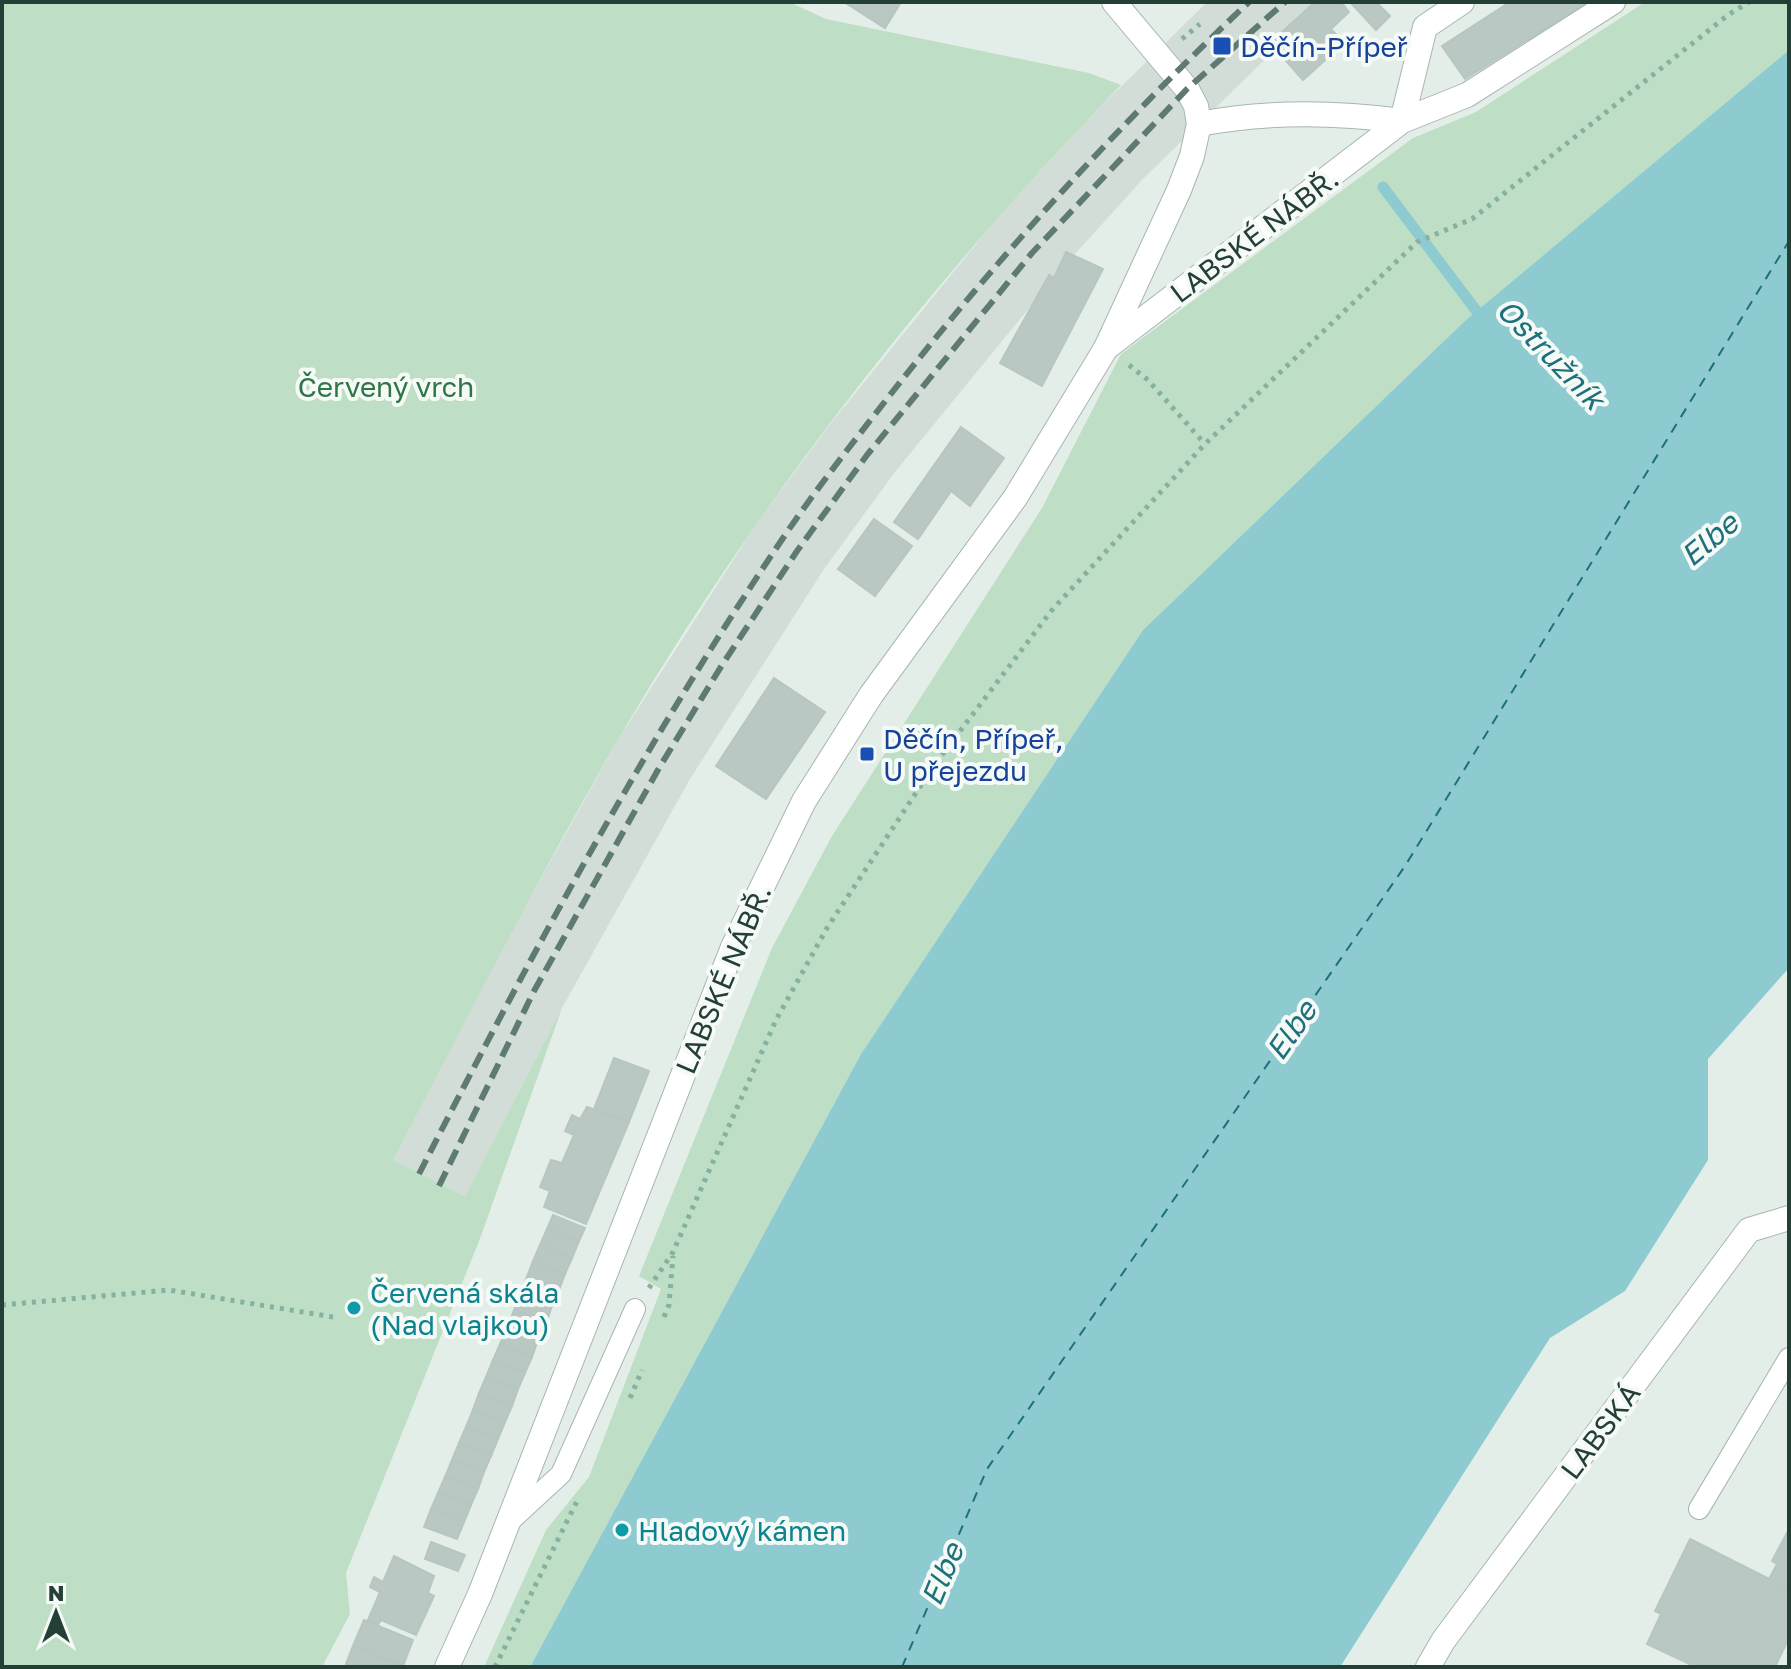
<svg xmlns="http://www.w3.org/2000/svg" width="1791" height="1669" font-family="'Golos Text',sans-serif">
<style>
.built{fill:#d2ddd8}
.green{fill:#bedec5}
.water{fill:#8dcbd1}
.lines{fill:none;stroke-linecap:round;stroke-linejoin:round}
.stream{stroke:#8dcbd1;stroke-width:11}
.ferry{stroke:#1e717b;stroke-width:2;stroke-dasharray:10 8;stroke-linecap:butt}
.building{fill:#b9c8c2;stroke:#b7c7bf;stroke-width:2}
.service-casing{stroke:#a7b6b0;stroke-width:22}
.minor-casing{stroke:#a7b6b0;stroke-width:26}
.tertiary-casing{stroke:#a7b6b0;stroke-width:26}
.path{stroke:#85b1a0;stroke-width:5;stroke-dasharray:4 6;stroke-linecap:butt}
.service{stroke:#fff;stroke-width:20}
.minor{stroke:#fff;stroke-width:24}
.tertiary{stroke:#fff;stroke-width:24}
.rail{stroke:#5e7a71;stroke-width:6;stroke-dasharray:16 8;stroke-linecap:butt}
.transit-dot{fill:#1a4fb4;stroke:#f5faf7;stroke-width:3}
.culture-dot{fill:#0f9aa8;stroke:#f5faf7;stroke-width:3}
.labels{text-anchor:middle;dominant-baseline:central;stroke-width:8;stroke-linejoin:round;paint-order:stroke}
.transit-label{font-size:28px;fill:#164399;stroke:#f5faf7;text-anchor:start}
.street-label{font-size:28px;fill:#243f36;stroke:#f5faf7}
.park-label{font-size:28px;fill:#2e7646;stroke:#f5faf7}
.culture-label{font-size:28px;fill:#0d838f;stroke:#f5faf7;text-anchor:start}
.water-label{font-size:30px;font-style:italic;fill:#1e717b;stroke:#f5faf7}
</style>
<rect width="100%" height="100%" fill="#e4eee9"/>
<polygon class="built" points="1207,2 1328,2 1300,25 1142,180 1056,275 895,472 824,569 690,779 562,1008 465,1198 393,1160 490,970 619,738 757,523 831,423 994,222 1083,124"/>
<g class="green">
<path d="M2 2H789L826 19 1089 73 1121 85C930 282 758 501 619 738 539 876 467 1018 393 1160L465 1197 562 1008 481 1236 346 1573 350 1614 322 1667H2Z"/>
<polygon points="1645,2 1789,2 1789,50 1467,319 1143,630 861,1054 530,1667 484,1667 546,1530 589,1477 661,1289 639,1276 772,948 832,836 1042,508 1121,354 1413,138 1476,112"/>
</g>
<polygon class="water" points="1789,50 1789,968 1708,1059 1708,1160 1625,1291 1550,1338 1340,1667 530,1667 861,1054 1143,630 1467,319"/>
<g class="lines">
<polyline class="stream" points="1383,187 1484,321"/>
<polyline class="ferry" points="902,1667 987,1469 1405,866 1789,241"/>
</g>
<g class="building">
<polygon points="844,2 901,2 885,28"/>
<polygon points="1315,2 1341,2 1349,12 1331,29 1344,43 1303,80 1270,43"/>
<polygon points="1350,2 1376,2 1390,16 1376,30"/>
<polygon points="1510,2 1588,2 1465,79 1442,46"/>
<polygon points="1066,252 1103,269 1042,386 1000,363 1049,275 1054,278"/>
<polygon points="961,427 1004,458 970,506 951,491 918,539 894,522"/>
<polygon points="874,519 912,546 875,596 838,569"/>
<polygon points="774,678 825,712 766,799 716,766"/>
<polygon points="614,1058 649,1071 629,1122 594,1109"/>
<polygon points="587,1107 629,1122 586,1224 544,1207 550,1191 540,1187 551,1160 562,1163 574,1135 565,1131 572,1115 580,1119"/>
<polygon points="553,1215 585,1228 579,1241 547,1229"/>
<polygon points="547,1229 579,1241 572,1258 540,1245"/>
<polygon points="540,1245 572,1258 565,1274 533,1261"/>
<polygon points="533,1261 565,1274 559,1290 527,1277"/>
<polygon points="527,1277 559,1290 552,1306 520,1294"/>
<polygon points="520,1294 552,1306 546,1323 514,1310"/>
<polygon points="514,1310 546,1323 538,1340 507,1328"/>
<polygon points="507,1328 538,1340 532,1357 500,1344"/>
<polygon points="500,1344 532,1357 525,1373 493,1360"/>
<polygon points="493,1360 525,1373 518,1389 486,1377"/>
<polygon points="486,1377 518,1389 512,1406 479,1393"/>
<polygon points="479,1393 512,1406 505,1422 473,1410"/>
<polygon points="473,1410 505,1422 498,1439 466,1427"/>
<polygon points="466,1427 498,1439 491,1456 459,1443"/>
<polygon points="459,1443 491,1456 484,1472 452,1460"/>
<polygon points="452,1460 484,1472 478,1489 445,1477"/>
<polygon points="445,1477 478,1489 471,1505 438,1493"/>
<polygon points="438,1493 471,1505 464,1522 431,1509"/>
<polygon points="431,1509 464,1522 457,1539 424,1527"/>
<polygon points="1789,1529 1789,1589 1769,1579 1777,1564 1772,1561"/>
<polygon points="1690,1539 1789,1589 1789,1638 1775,1667 1696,1667 1647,1644 1661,1614 1655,1611"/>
<polygon points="431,1542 465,1555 458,1571 425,1559"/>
<polygon points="394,1556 434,1576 428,1593 434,1596 416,1635 381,1620 378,1625 368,1620 380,1592 370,1587 374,1577 383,1582"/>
<polygon points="364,1620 413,1640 403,1666 353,1646"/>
<polygon points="353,1646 403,1666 403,1667 352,1667 346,1664"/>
</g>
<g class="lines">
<defs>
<g id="service">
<polyline points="1699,1509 1789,1358"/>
<polyline points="510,1521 561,1474 635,1309"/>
</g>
<g id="minor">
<polyline points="1402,121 1425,27 1462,2"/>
<path d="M1199 124C1266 111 1334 112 1402 121"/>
<polyline points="1106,348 1402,121 1467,95 1613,2"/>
<polyline points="1428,1667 1443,1641 1749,1230 1789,1218"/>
</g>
<polyline id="tertiary" points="447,1667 480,1594 733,947 804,801 871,695 1015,498 1106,348 1179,190 1192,156 1199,124 1196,106 1187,89 1114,2"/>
</defs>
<use href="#service" class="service-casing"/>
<use href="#minor" class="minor-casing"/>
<use href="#tertiary" class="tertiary-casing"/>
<g class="path">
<polyline points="1182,39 1200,24"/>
<polyline points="1129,365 1148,380 1205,444"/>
<polyline points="649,1288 673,1252 776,1020 827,928 935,764 1052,610 1205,444 1417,242 1472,219 1728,15 1749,2"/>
<polyline points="2,1305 169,1290 333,1317"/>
<polyline points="664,1317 669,1305 673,1256"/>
<polyline points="630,1398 642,1370"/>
<polyline points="495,1667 578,1499"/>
</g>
<use href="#service" class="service"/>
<use href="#minor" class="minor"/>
<use href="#tertiary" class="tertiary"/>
<g class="rail">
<path d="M419 1174C529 958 644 745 779 544 811 496 847 450 883 404 994 261 1117 126 1249 2"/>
<polyline points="439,1186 534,991 659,768 722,665 797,551 867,455 1032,253 1187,89 1285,2"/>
</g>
</g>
<g class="transit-dot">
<rect x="1212" y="36" width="20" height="20" rx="4"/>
<rect x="859" y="746" width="16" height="16" rx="4"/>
</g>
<g class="culture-dot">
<circle cx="354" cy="1308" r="8"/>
<circle cx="622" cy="1530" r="8"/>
</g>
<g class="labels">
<g class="transit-label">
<text x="1240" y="46">Děčín-Přípeř</text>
<text x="883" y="738">Děčín, Přípeř,<tspan x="883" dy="32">U přejezdu</tspan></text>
</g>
<g class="street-label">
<text transform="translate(1254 235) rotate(-37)">LABSKÉ NÁBŘ.</text>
<text transform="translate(723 979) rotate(-67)">LABSKÉ NÁBŘ.</text>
<text transform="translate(1600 1431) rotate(-53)">LABSKÁ</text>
</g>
<g class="park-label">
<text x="386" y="386">Červený vrch</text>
</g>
<g class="culture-label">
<text x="370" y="1292">Červená skála<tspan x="370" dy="32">(Nad vlajkou)</tspan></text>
<text x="638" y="1530">Hladový kámen</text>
</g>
<g class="water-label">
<text transform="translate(1551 354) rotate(46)">Ostružník</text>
<text transform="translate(1709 539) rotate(-40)">Elbe</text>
<text transform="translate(1291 1030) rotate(-55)">Elbe</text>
<text transform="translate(942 1574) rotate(-67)">Elbe</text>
</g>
</g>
<rect width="1791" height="1669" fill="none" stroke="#243f36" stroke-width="8"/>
<g transform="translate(56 1613)" stroke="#f5faf7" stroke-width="6" paint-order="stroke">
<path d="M0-6L14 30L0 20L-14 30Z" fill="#243f36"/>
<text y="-12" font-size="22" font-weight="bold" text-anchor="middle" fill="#243f36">N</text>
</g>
</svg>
